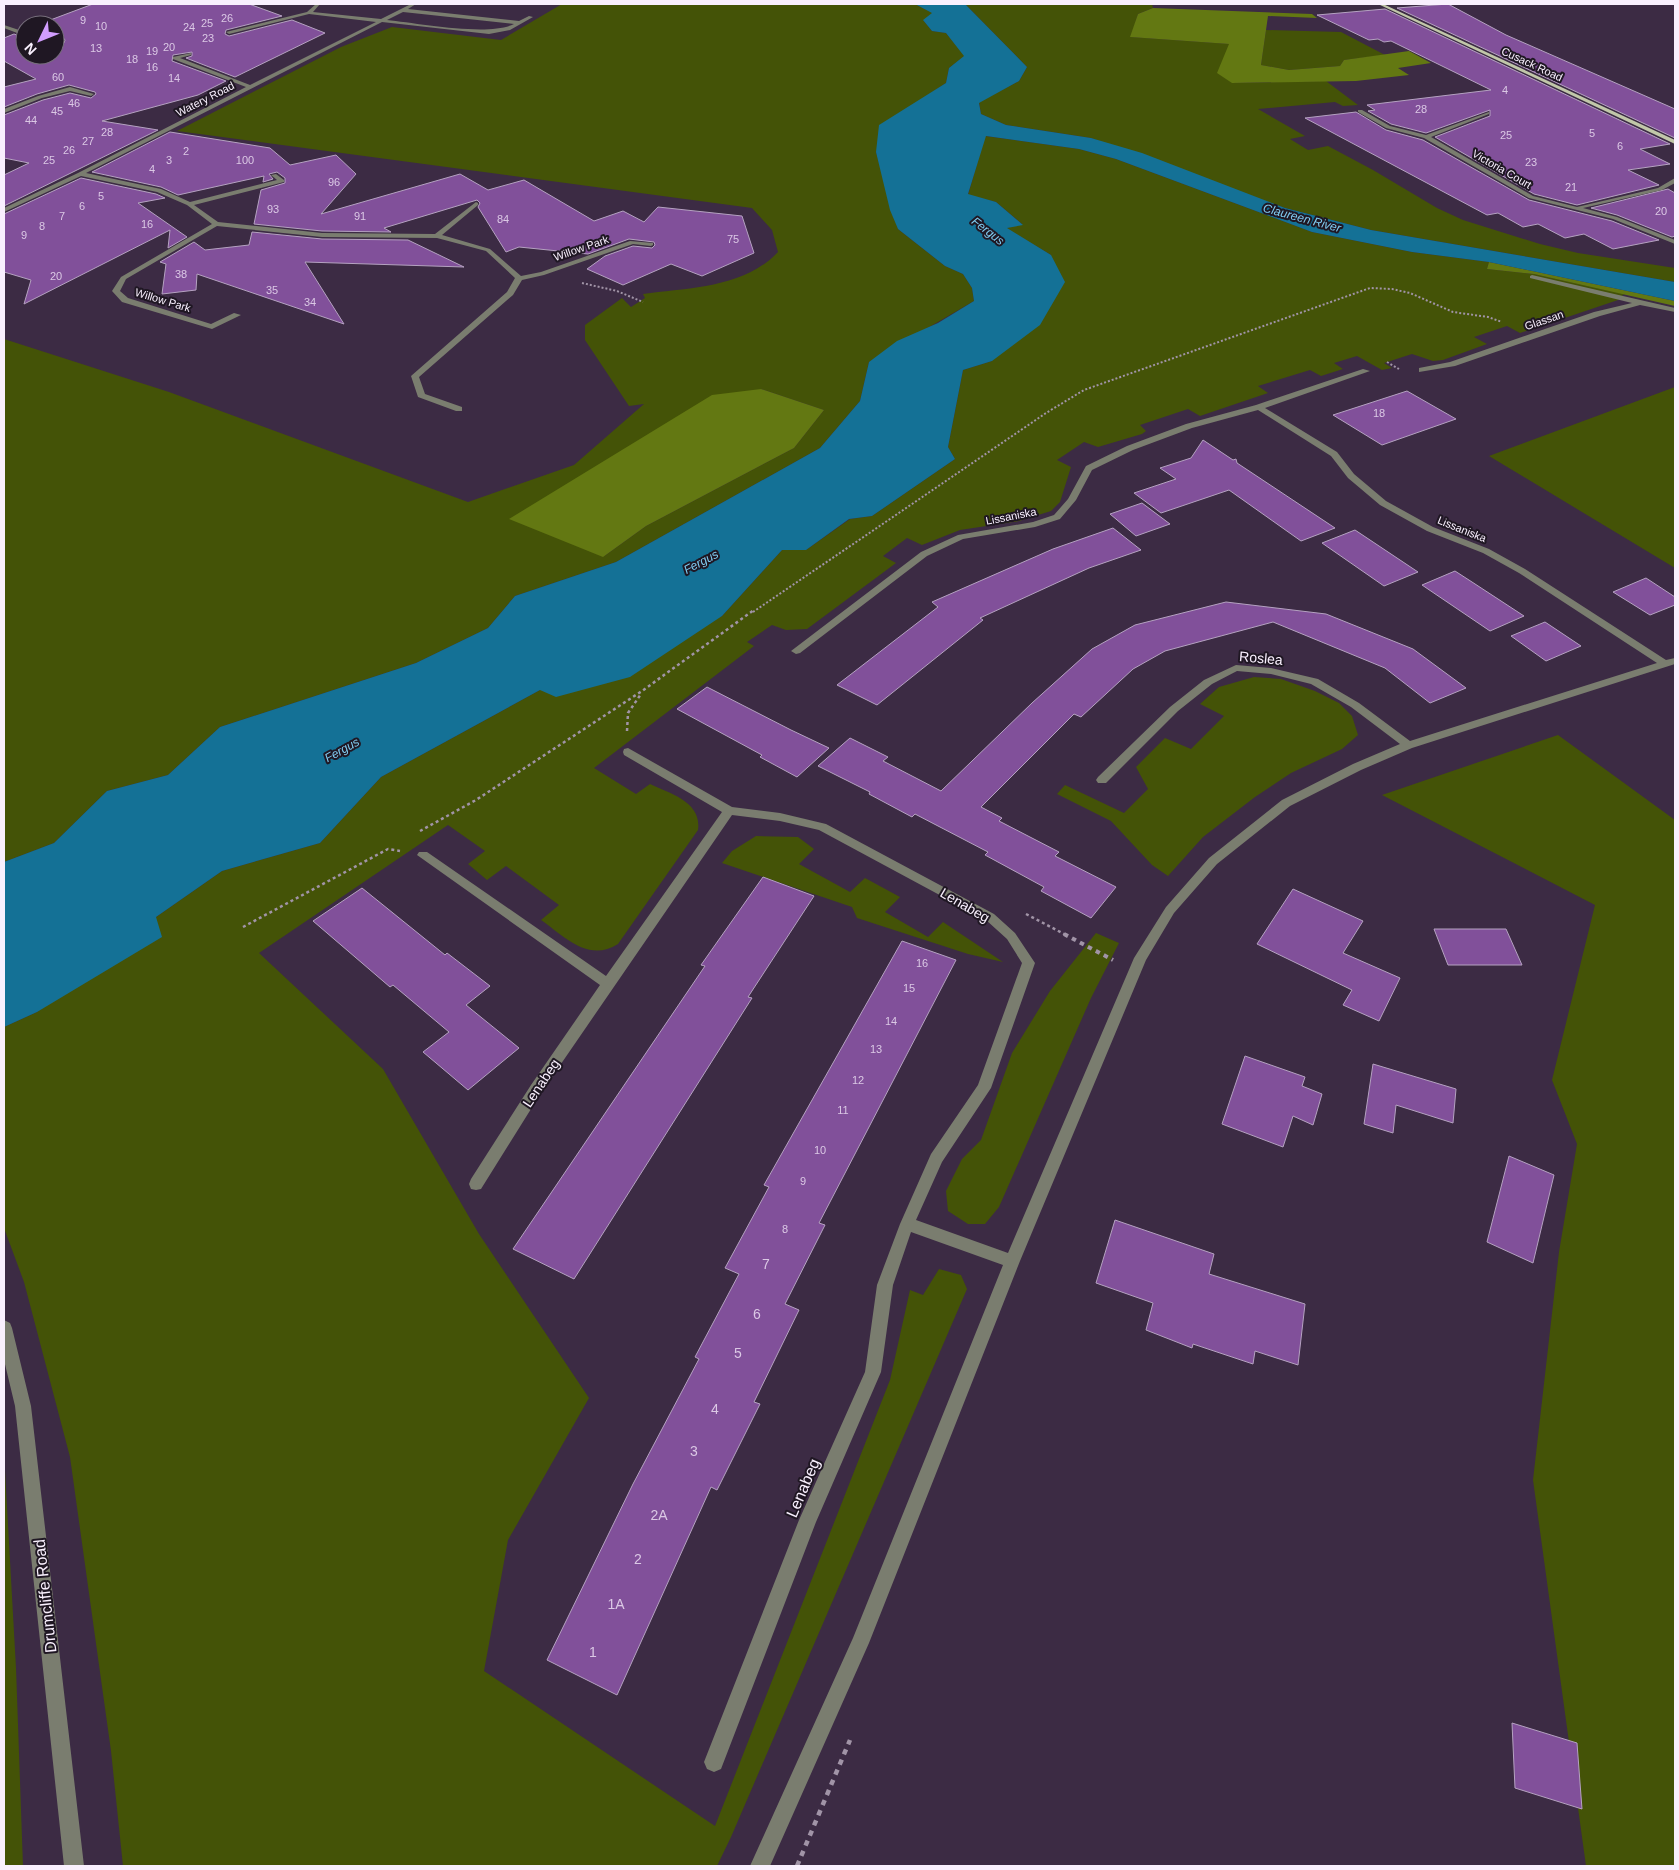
<svg xmlns="http://www.w3.org/2000/svg" width="1679" height="1870" font-family="Arial,sans-serif">
<style>
.green{fill:#445307;fill-rule:evenodd}
.forest{fill:#637812}
.water{fill:#147196}
.building{fill:#81509a;stroke:#b5a2c1}
.lines{fill:none;stroke-linecap:round;stroke-linejoin:round}
.path-far3{stroke:#a194a7;stroke-width:2;stroke-dasharray:2 2;stroke-linecap:butt}
.path-far2{stroke:#a194a7;stroke-width:2.5;stroke-dasharray:3 3;stroke-linecap:butt}
.path-far1{stroke:#a194a7;stroke-width:4;stroke-dasharray:4.5 4.5;stroke-linecap:butt}
.path{stroke:#a194a7;stroke-width:4.5;stroke-dasharray:5.5 5.5;stroke-linecap:butt}
.minor{fill:#7a7d6f;fill-rule:evenodd}
.major{fill:#c1c7a9;fill-rule:evenodd}
.labels{text-anchor:middle;dominant-baseline:central;stroke-width:4;stroke-linejoin:round;paint-order:stroke}
.number-label{font-size:11px;fill:#dbc8e5}
.far-street-label{font-size:11px;fill:#f9f0fe;stroke:#1f1723}
.far-water-label{font-size:12px;font-style:italic;fill:#80ccf1;stroke:#1f1723}
.street-label{font-size:14px;fill:#f9f0fe;stroke:#1f1723}
.near-number-label{font-size:14px;fill:#dbc8e5}
.near-street-label{font-size:16px;fill:#f9f0fe;stroke:#1f1723}
</style>
<rect width="100%" height="100%" fill="#3c2b44"/>
<g class="green">
<path d="M562 4H915L933 13 924 21 932 31 946 33 965 56 949 68 946 83 922 99 876 152 898 229 945 266 963 274 972 288 974 301 869 362 860 401 820 448 616 562 515 596 488 628 416 663 220 727 168 775 107 791 54 843 4 862V339L169 392 468 502 574 465 644 404 629 406 585 340V325L622 298 631 307 645 298 643 294C689 288 744 288 778 252L772 230 752 208 177 131 341 47 392 27 501 40ZM761 389 824 410 794 448 646 526 603 557Z"/>
<polygon points="965,4 1152,4 1153,8 1138,14 1131,37 1230,44 1232,83 1326,81 1358,105 1343,106 1335,102 1258,109 1305,136 1290,139 1308,150 1328,146 1373,170 1437,208 1463,220 1540,244 1578,253 1675,268 1675,282 1371,230 1285,208 1091,138 1006,125 981,114 979,102 1019,81 1027,67"/>
<polygon points="1266,30 1341,32 1385,55 1344,60 1340,66 1289,70 1261,65"/>
<path d="M985 136 1079 149 1116 159 1312 232 1412 252 1489 262 1487 269 1534 274 1624 294 1618 300 1520 333 1507 326 1474 337 1487 344 1443 360 1433 361 1412 354 1384 363 1392 368 1382 370 1357 356 1334 363 1343 369 1321 376 1310 370 1258 386 1268 393 1200 416 1188 409 1140 425 1146 431 1142 434 1098 447 1084 442 1057 460 1071 467 1060 502 1051 511 1019 521 960 530 922 545 907 538 883 556 896 563 807 629 786 630 772 625 747 642 754 646 594 768 636 794 650 784C671 794 702 802 698 830L618 944C588 963 564 936 541 920L559 905 506 866 487 880 468 864 485 851 448 825 259 953 383 1069 479 1234 589 1398 508 1540 484 1671 715 1826 890 1380 910 1290 923 1295 939 1269 961 1275 967 1289 731 1837 717 1866H123L111 1751 70 1457 24 1282 4 1228V1027L37 1012 156 917 222 871 320 843 381 777 540 690 722 616 782 550H806L850 519 872 516 955 459 948 447 963 370 992 361 1051 255 1006 228 1022 224 996 202 968 195Z"/>
<polygon points="1675,387 1675,568 1489,456"/>
<polygon points="1254,677 1281,679 1315,691 1339,703 1352,716 1358,735 1342,749 1291,773 1255,797 1203,837 1168,876 1152,865 1111,821 1057,794 1065,785 1124,813 1148,789 1136,767 1165,738 1191,749 1224,716 1200,704 1219,687"/>
<polygon points="1558,735 1675,820 1675,1866 1586,1866 1533,1480 1559,1252 1577,1144 1552,1080 1595,905 1382,795"/>
<polygon points="756,836 798,837 814,849 799,864 850,892 865,878 900,897 885,912 928,937 943,922 1003,962 968,954 857,918 852,907 722,863 732,851"/>
<polygon points="1096,933 1119,943 1091,998 999,1207 985,1224 968,1224 948,1211 946,1191 962,1159 981,1140 1012,1053 1050,991"/>
<polygon points="4,1453 16,1668 23,1866 4,1866"/>
</g>
<g class="forest">
<polygon points="1153,8 1312,14 1317,18 1268,16 1261,65 1289,70 1340,66 1344,60 1409,51 1431,63 1398,68 1409,75 1356,81 1232,83 1217,73 1229,44 1130,37 1138,14"/>
<polygon points="1489,262 1675,301 1675,306 1534,274 1487,269"/>
<polygon points="761,389 824,410 794,448 646,526 603,557 509,519 712,395"/>
</g>
<polygon class="water" points="915,4 965,4 1027,67 1019,81 979,103 981,114 1006,125 1091,138 1142,153 1285,208 1371,230 1675,282 1675,301 1489,262 1412,252 1312,232 1116,159 1079,149 986,136 968,194 996,202 1023,225 1007,228 1051,255 1065,282 1040,325 992,361 963,370 948,447 955,459 872,516 849,519 806,550 782,550 722,616 630,677 556,697 540,690 381,777 320,843 222,871 156,917 162,937 37,1012 4,1027 4,862 54,843 107,791 168,775 220,727 416,663 488,628 515,596 616,562 820,448 860,401 869,362 897,341 938,323 974,301 972,288 963,274 945,266 898,229 890,210 876,152 879,125 946,83 949,68 964,56 946,33 932,31 923,20 932,13"/>
<g class="building">
<polygon points="93,4 249,4 282,16 226,30 225,34 229,36 292,20 325,33 235,77 186,58 192,56 192,52 173,55 172,61 226,81 198,95 102,121 158,130 4,206 4,175 29,163 4,158 4,115 43,100 70,93 91,98 96,94 95,92 69,85 37,94 4,107 4,87 36,79 4,61 4,38 14,34 25,38 25,55 55,55 55,46 64,43 65,40 62,36 55,38 55,25 37,25"/>
<polygon points="1448,4 1506,35 1675,109 1675,138 1397,8"/>
<polygon points="1385,9 1670,144 1640,149 1670,164 1628,170 1659,185 1577,205 1534,194 1435,137 1490,116 1490,110 1426,133 1391,124 1368,111 1375,110 1367,105 1491,90 1391,41 1384,42 1378,39 1369,40 1317,15"/>
<polygon points="1356,112 1386,130 1423,140 1529,200 1612,221 1659,240 1613,249 1584,234 1565,238 1538,224 1523,227 1498,213 1487,215 1305,118"/>
<polygon points="170,132 270,148 290,165 336,155 356,174 321,214 460,174 488,190 524,180 594,221 623,211 644,222 658,207 742,216 754,253 702,276 671,264 623,285 587,269 605,256 633,246 652,248 655,245 654,242 629,239 588,254 519,247 506,252 478,207 480,203 477,200 384,228 391,232 322,231 254,224 261,190 285,183 285,178 277,172 269,174 273,179 263,182 264,176 178,195 161,187 92,172"/>
<polygon points="81,178 156,194 165,198 138,203 187,237 168,248 170,230 24,304 31,280 4,272 4,214"/>
<polygon points="1668,189 1675,193 1675,236 1672,237 1617,215 1591,208"/>
<polygon points="252,232 322,239 408,240 464,267 305,262 344,324 197,274 196,290 162,294 166,264 160,262 194,242 205,250 249,245"/>
<polygon points="1407,391 1456,419 1382,445 1333,415"/>
<polygon points="1203,440 1233,460 1236,459 1237,463 1335,528 1301,541 1229,490 1161,513 1134,493 1176,479 1160,468 1191,458"/>
<polygon points="1142,503 1170,524 1136,536 1110,514"/>
<polygon points="1113,528 1141,550 1089,568 980,618 983,620 877,705 837,685 938,607 932,602 1053,549"/>
<polygon points="1355,530 1418,572 1384,586 1322,543"/>
<polygon points="1455,571 1472,582 1524,616 1490,631 1422,585"/>
<polygon points="1646,578 1675,597 1675,605 1650,615 1613,592"/>
<polygon points="1226,602 1326,614 1413,649 1466,688 1430,703 1385,668 1273,622 1165,651 1133,669 1081,717 1074,714 981,807 1002,818 999,821 1059,852 1055,856 1116,887 1091,918 1041,891 1044,887 985,855 988,852 915,814 912,817 869,794 870,792 818,766 850,738 888,757 883,761 941,791 1032,703 1092,649 1135,625"/>
<polygon points="1545,622 1581,646 1546,661 1511,636"/>
<polygon points="707,687 791,730 829,748 797,777 760,757 762,755 677,709"/>
<polygon points="763,877 814,896 748,997 752,998 574,1279 513,1249 705,966 701,965"/>
<polygon points="362,888 445,955 447,953 490,986 466,1005 519,1048 468,1090 423,1052 449,1032 393,985 390,987 313,921"/>
<polygon points="1293,889 1363,921 1343,953 1400,978 1379,1021 1343,1005 1352,990 1257,944"/>
<polygon points="1434,929 1506,929 1522,965 1448,965"/>
<polygon points="902,941 956,960 819,1223 825,1225 785,1304 799,1310 754,1402 760,1404 717,1490 711,1487 617,1695 547,1660 633,1484 699,1359 695,1357 739,1274 725,1268 769,1187 764,1185"/>
<polygon points="1245,1056 1305,1077 1302,1086 1322,1094 1313,1125 1293,1116 1283,1147 1222,1124"/>
<polygon points="1373,1064 1456,1089 1453,1123 1396,1105 1393,1133 1364,1124"/>
<polygon points="1509,1156 1554,1175 1533,1263 1487,1242"/>
<polygon points="1115,1220 1214,1254 1209,1274 1305,1304 1298,1365 1255,1351 1253,1364 1193,1344 1192,1348 1146,1330 1153,1303 1096,1283"/>
<polygon points="1512,1723 1577,1743 1582,1809 1515,1788"/>
</g>
<g class="lines">
<g class="path-far3">
<polyline points="582,283 617,291 643,302"/>
<polyline points="1387,362 1399,369"/>
<polyline points="753,612 1046,413 1084,390 1370,288 1392,289 1410,293 1453,312 1488,317 1502,322"/>
</g>
<g class="path-far2">
<polyline points="627,731 628,713 641,694"/>
<polyline points="420,831 476,800 642,691 754,610"/>
<polyline points="1026,914 1066,935"/>
<polyline points="243,927 388,849 400,851"/>
</g>
<polyline class="path-far1" points="1064,934 1113,960"/>
<polyline class="path" points="797,1866 850,1740"/>
<g class="minor">
<path d="M316 4H320L313 12 381 19 411 4H416L408 9 519 21 529 16 533 17 510 30 489 34 382 22 86 173 161 189 190 202 277 180 271 175 276 174 284 180V182L194 205 218 222 322 233 435 234 476 202 478 203V205L442 235 490 249 521 276 541 272 630 241 653 243V245L651 246 633 244 544 275 522 280 513 295 419 377 425 394 462 407V411H456L418 397 411 376 507 292 515 278 486 251 437 238 322 237 217 226 126 279 120 291 128 298 211 324 234 313 241 315 212 329 122 302 112 291 121 277 212 224 187 205 157 192 81 176 4 212V208L78 173 246 87 173 59V57L191 53V55L180 58 250 85 376 22 309 14 229 34 226 32 307 12ZM403 12 514 24C489 37 417 23 387 20Z"/>
<polygon points="4,25 25,32 25,36 4,28"/>
<polygon points="61,38 63,41 55,44 55,40"/>
<polygon points="70,87 94,94 91,96 70,91 42,98 4,113 4,109 38,96"/>
<polygon points="1358,110 1362,110 1390,126 1426,135 1489,112 1489,114 1431,137 1533,196 1577,207 1658,188 1675,178 1675,183 1662,190 1583,208 1617,217 1675,240 1675,244 1613,219 1529,198 1424,138 1386,128 1358,112"/>
<polygon points="1532,275 1675,308 1675,312 1640,305 1600,316 1455,366 1419,372 1419,368 1450,362 1594,312 1632,303 1530,278 1530,276"/>
<polygon points="1363,369 1370,371 1265,408 1337,452 1354,474 1386,501 1433,527 1489,549 1525,569 1666,660 1675,658 1675,664 1412,748 1361,770 1290,806 1217,864 1174,913 1146,960 1020,1261 869,1643 770,1866 750,1866 853,1638 1003,1265 911,1232 893,1285 881,1372 816,1522 721,1769 714,1772 707,1769 704,1762 799,1520 865,1372 877,1285 900,1224 931,1154 978,1085 1022,963 1007,939 986,920 819,830 780,821 732,815 541,1093 481,1189 476,1190 471,1189 469,1184 471,1179 531,1085 600,985 417,855 419,852 427,852 606,976 722,812 624,755 623,752 624,749 628,748 732,807 780,813 826,824 994,914 1015,933 1035,963 991,1088 942,1162 916,1220 1008,1253 1134,958 1166,907 1209,858 1282,800 1353,764 1400,744 1351,707 1311,684 1271,674 1237,671 1212,684 1178,711 1106,783 1098,783 1096,780 1098,777 1170,707 1204,680 1236,665 1271,668 1318,679 1359,703 1410,741 1657,663 1519,573 1483,553 1427,531 1380,505 1348,478 1331,456 1258,410 1192,428 1133,450 1092,470 1076,500 1060,519 1035,527 963,539 927,556 800,653 796,654 791,651 921,552 958,535 1033,522 1054,515 1068,499 1086,466 1127,446 1186,424 1256,405"/>
<polygon points="4,1320 10,1323 12,1328 31,1406 84,1866 64,1866 15,1406 4,1360"/>
</g>
<polygon class="major" points="1378,4 1383,4 1675,140 1675,144"/>
</g>
<g class="labels">
<g class="number-label">
<text x="227" y="18">26</text>
<text x="83" y="20">9</text>
<text x="207" y="23">25</text>
<text x="101" y="26">10</text>
<text x="189" y="27">24</text>
<text x="208" y="38">23</text>
<text x="169" y="47">20</text>
<text x="96" y="48">13</text>
<text x="152" y="51">19</text>
<text x="132" y="59">18</text>
<text x="152" y="67">16</text>
<text x="58" y="77">60</text>
<text x="174" y="78">14</text>
<text x="1505" y="90">4</text>
<text x="74" y="103">46</text>
<text x="1421" y="109">28</text>
<text x="57" y="111">45</text>
<text x="31" y="120">44</text>
<text x="107" y="132">28</text>
<text x="1592" y="133">5</text>
<text x="1506" y="135">25</text>
<text x="88" y="141">27</text>
<text x="1620" y="146">6</text>
<text x="69" y="150">26</text>
<text x="186" y="151">2</text>
<text x="49" y="160">25</text>
<text x="169" y="160">3</text>
<text x="245" y="160">100</text>
<text x="1531" y="162">23</text>
<text x="152" y="169">4</text>
<text x="334" y="182">96</text>
<text x="1571" y="187">21</text>
<text x="101" y="196">5</text>
<text x="82" y="206">6</text>
<text x="273" y="209">93</text>
<text x="1661" y="211">20</text>
<text x="62" y="216">7</text>
<text x="360" y="216">91</text>
<text x="503" y="219">84</text>
<text x="147" y="224">16</text>
<text x="42" y="226">8</text>
<text x="24" y="235">9</text>
<text x="733" y="239">75</text>
<text x="181" y="274">38</text>
<text x="56" y="276">20</text>
<text x="272" y="290">35</text>
<text x="310" y="302">34</text>
<text x="1379" y="413">18</text>
<text x="922" y="963">16</text>
<text x="909" y="988">15</text>
<text x="891" y="1021">14</text>
<text x="876" y="1049">13</text>
<text x="858" y="1080">12</text>
<text x="843" y="1110">11</text>
<text x="820" y="1150">10</text>
<text x="803" y="1181">9</text>
<text x="785" y="1229">8</text>
</g>
<g class="far-street-label">
<text transform="translate(1532 64) rotate(25)">Cusack Road</text>
<text transform="translate(205 99) rotate(-27)">Watery Road</text>
<text transform="translate(1502 169) rotate(30)">Victoria Court</text>
<text transform="translate(581 248) rotate(-19)">Willow Park</text>
<text transform="translate(163 300) rotate(17)">Willow Park</text>
<text transform="translate(1544 320) rotate(-19)">Glassan</text>
<text transform="translate(1011 516) rotate(-11)">Lissaniska</text>
<text transform="translate(1462 529) rotate(22)">Lissaniska</text>
</g>
<g class="far-water-label">
<text transform="translate(1302 218) rotate(15)">Claureen River</text>
<text transform="translate(988 231) rotate(38)">Fergus</text>
<text transform="translate(701 562) rotate(-28)">Fergus</text>
<text transform="translate(342 750) rotate(-29)">Fergus</text>
</g>
<g class="street-label">
<text transform="translate(1261 658) rotate(5)">Roslea</text>
<text transform="translate(965 905) rotate(30)">Lenabeg</text>
<text transform="translate(541 1083) rotate(-56)">Lenabeg</text>
</g>
<g class="near-number-label">
<text x="766" y="1264">7</text>
<text x="757" y="1314">6</text>
<text x="738" y="1353">5</text>
<text x="715" y="1409">4</text>
<text x="694" y="1451">3</text>
<text x="659" y="1515">2A</text>
<text x="638" y="1559">2</text>
<text x="616" y="1604">1A</text>
<text x="593" y="1652">1</text>
</g>
<g class="near-street-label">
<text transform="translate(803 1488) rotate(-67)">Lenabeg</text>
<text transform="translate(45 1596) rotate(-96)">Drumcliffe Road</text>
</g>
</g>
<rect width="1679" height="1870" fill="none" stroke="#f9f0fe" stroke-width="10"/>
<g transform="translate(40 40) rotate(227)"><circle r="24" fill="#1f1723" stroke="#766e7b"/>
<path d="M0-4L9 19L0 12L-9 19Z" fill="#d19dfe"/>
<text y="-8" font-size="14" font-weight="bold" text-anchor="middle" fill="#f9f0fe">N</text>
</g>
</svg>
